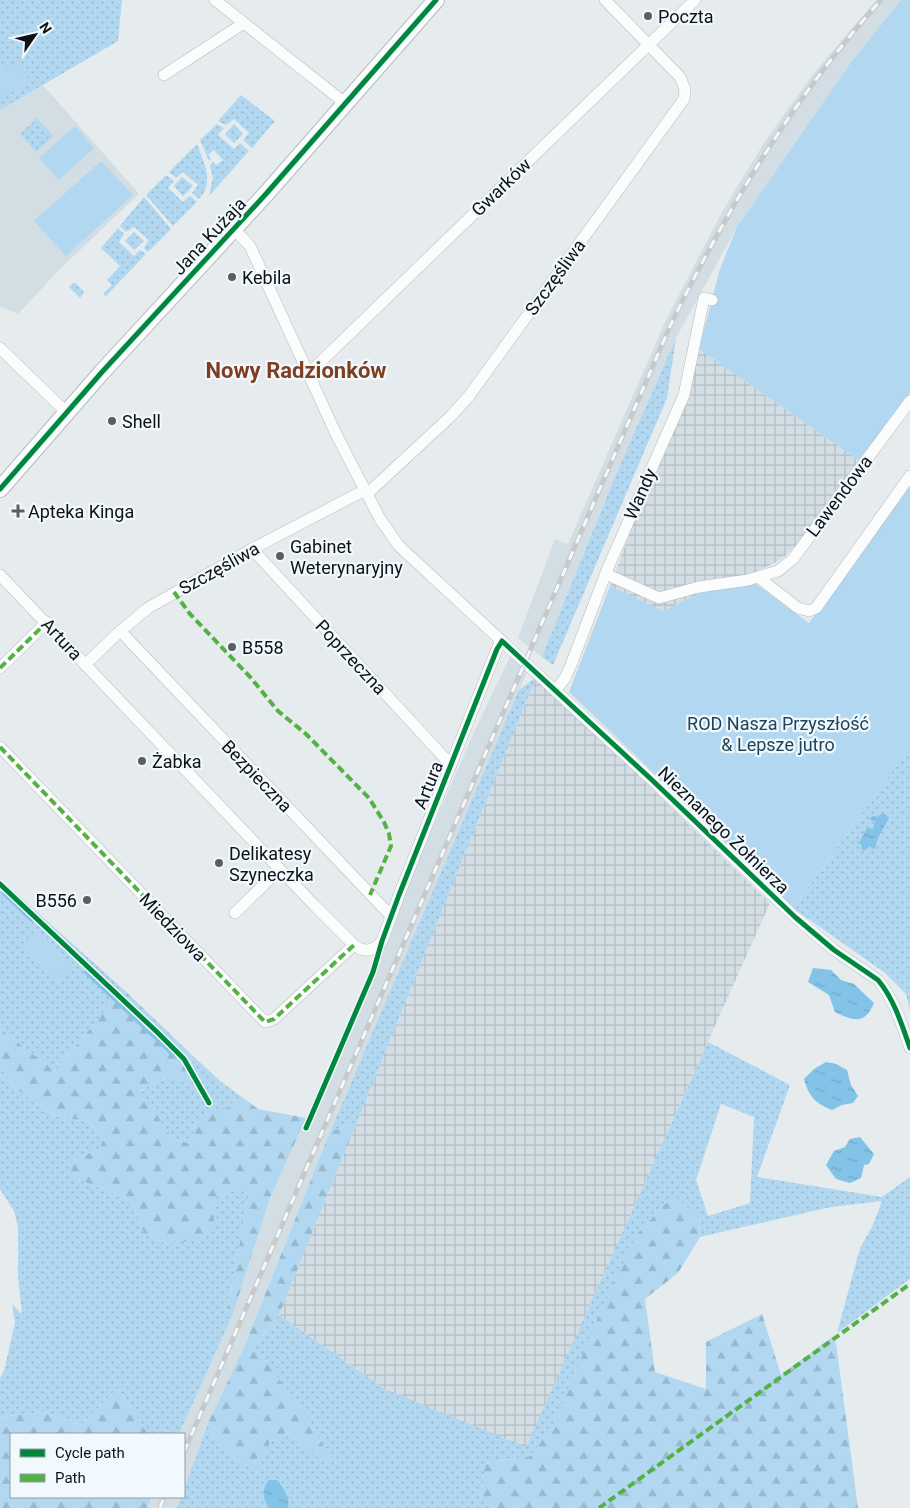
<svg xmlns="http://www.w3.org/2000/svg" width="910" height="1508" font-family="Roboto,sans-serif">
<style>
.built{fill:#d2dee4}
.industrial{fill:url(#industrial-grid)}
.grass{fill:url(#grass-dots);fill-rule:evenodd}
.forest{fill:url(#forest-firs)}
.garden{fill:#b1d8f0}
.water{fill:url(#water-ripples)}
.lines{fill:none;stroke-linecap:round;stroke-linejoin:round}
.stream{stroke:#83c3e8;stroke-width:3}
.street-casing{stroke:#b7bbbe;stroke-width:12}
.secondary-casing{stroke:#b7bbbe;stroke-width:18}
.street{stroke:#fbfcfc;stroke-width:11}
.secondary{stroke:#fbfcfc;stroke-width:16}
.rail-casing{stroke:#c7c9ca;stroke-width:5}
.rail{stroke:#f1f9fe;stroke-width:3;stroke-dasharray:9;stroke-linecap:butt}
.quiet{stroke:#54b144;stroke-width:4;stroke-dasharray:8 4;stroke-linecap:butt}
.cycleway-casing{stroke:#f1f9fe;stroke-width:8}
.cycleway{stroke:#00873e;stroke-width:5}
.poi-dot{fill:#5a5e60;stroke:#f1f9fe;stroke-width:2}
.labels{text-anchor:middle;dominant-baseline:central;stroke-width:4.5;stroke-linejoin:round;paint-order:stroke}
.poi-label{font-size:18px;fill:#0f1214;stroke:#f1f9fe;text-anchor:start}
.street-label{font-size:18px;fill:#0f1214;stroke:#f1f9fe}
.park-label{font-size:18px;fill:#1d4459;stroke:#f1f9fe}
.district-label{font-size:22px;font-weight:bold;fill:#7f3e20;stroke:#f1f9fe}
</style>
<defs>
<pattern id="industrial-grid" width="8" height="8" patternUnits="userSpaceOnUse" patternTransform="scale(1.25)"><rect width="8" height="8" fill="#d2dee4"/><path d="M0 4h8M4 0v8" fill="none" stroke="#b3bdc3"/></pattern>
<pattern id="grass-dots" width="8" height="8" patternUnits="userSpaceOnUse" patternTransform="scale(1.25)"><rect width="8" height="8" fill="#b1d8f0"/><path d="M2 2h.1M6 6h.1" fill="none" stroke="#97b8cd" stroke-width="1.8" stroke-linecap="round"/></pattern>
<pattern id="forest-firs" width="22" height="20" patternUnits="userSpaceOnUse" patternTransform="scale(1.25)"><rect width="22" height="20" fill="#b1d8f0"/><path d="M5 1l3.5 6h-7zM16 11l3.5 6h-7z" fill="#97b8cd"/></pattern>
<pattern id="water-ripples" width="26" height="14" patternUnits="userSpaceOnUse" patternTransform="scale(1.25)"><rect width="26" height="14" fill="#83c3e8"/><path d="M2 4q2-2 4 0t4 0M15 11q2-2 4 0t4 0" fill="none" stroke="#70a6c6"/></pattern>
</defs>
<rect width="100%" height="100%" fill="#e6ebee"/>
<g class="built">
<polygon points="876,0 901,0 849,65 737,227 676,338 614,479 542,657 518,638 555,539 568,544 666,320 722,212 765,141 814,73"/>
<polygon points="43,85 139,194 59,270 18,314 0,306 0,109"/>
<polygon points="511,655 528,670 330,1132 244,1347 208,1423 184,1489 184,1434 179,1434 233,1314 270,1198 306,1118 475,730"/>
<polygon points="152,1497 181,1497 177,1508 147,1508"/>
</g>
<g class="industrial">
<polygon points="699,349 861,462 799,542 785,556 773,564 759,570 753,582 700,593 663,611 610,586"/>
<polygon points="536,677 770,903 526,1448 385,1389 279,1315"/>
</g>
<g class="grass">
<polygon points="0,0 122,0 118,41 0,110"/>
<polygon points="241,95 275,121 252,148 243,140 249,133 234,119 226,125 218,121"/>
<polygon points="37,118 53,136 36,152 20,134"/>
<polygon points="217,124 224,128 218,135 234,149 240,143 249,151 209,196 213,178 210,165 213,162 217,165 223,160 214,150 208,155 211,159 209,161 200,140"/>
<polygon points="234,124 243,134 234,143 225,134"/>
<path d="M197 144C204 163 215 183 199 199L192 193 198 185 183 172 176 178 169 172Z"/>
<polygon points="166,175 174,181 168,188 183,202 190,196 197,202 173,226 146,195"/>
<polygon points="182,177 193,186 183,196 174,186"/>
<polygon points="144,197 171,229 148,252 144,248 149,240 134,227 126,232 120,226"/>
<polygon points="118,228 124,234 119,242 134,256 140,250 146,254 106,296 103,294 112,285 107,280 120,266 101,248"/>
<polygon points="134,232 144,241 134,250 125,241"/>
<polygon points="73,283 75,283 84,292 80,298 69,287"/>
<polygon points="676,338 667,398 553,665 542,657 614,479"/>
<polygon points="536,677 357,1122 330,1132 519,690"/>
<polygon points="910,747 910,1010 906,994 885,973 793,908"/>
<polygon points="0,879 123,989 55,1071 0,1029"/>
<path d="M708 1042 790 1085 757 1177 882 1197 910 1177V1279L837 1333 860 1248 872 1227 882 1201 831 1207 700 1237 699 1218 531 1456 485 1463 481 1499 494 1508H177L181 1497H184V1489L208 1423 215 1444 256 1472 270 1442 288 1432 322 1460 266 1362 253 1349 279 1315 385 1389 526 1447ZM721 1104 754 1117 750 1203 708 1216 696 1180Z"/>
<polygon points="190,1053 220,1081 242,1097 235,1100 228,1108 195,1121 193,1136 188,1143 173,1139 141,1092 146,1087 171,1076 183,1082 194,1070"/>
<polygon points="0,1067 14,1087 53,1115 89,1122 104,1139 99,1149 73,1160 73,1177 131,1200 144,1233 167,1244 217,1196 239,1189 249,1195 227,1309 233,1314 179,1434 148,1434 118,1388 81,1425 43,1412 0,1417 0,1378 4,1371 15,1323 12,1304 22,1314 18,1277 18,1227 14,1211 0,1189"/>
</g>
<g class="forest">
<polygon points="123,989 190,1053 194,1070 192,1081 183,1082 171,1076 146,1087 141,1091 173,1139 188,1143 193,1136 195,1121 208,1110 228,1108 235,1100 242,1097 258,1109 306,1118 270,1198 233,1314 227,1309 249,1195 239,1189 217,1196 212,1233 187,1241 167,1244 144,1233 131,1200 73,1177 70,1169 73,1160 99,1149 104,1139 89,1122 53,1115 14,1087 0,1067 0,1029 55,1071"/>
<polygon points="357,1122 279,1315 253,1349 266,1362 307,1416 331,1461 322,1460 288,1432 270,1442 256,1472 215,1444 208,1423 244,1347 330,1132"/>
<polygon points="674,1195 699,1218 700,1237 678,1273 645,1299 655,1372 706,1389 706,1342 762,1314 781,1375 832,1337 836,1343 858,1508 494,1508 481,1500 485,1463 531,1456 554,1423 600,1313 637,1234"/>
<polygon points="118,1388 148,1434 11,1434 11,1497 152,1497 147,1508 0,1508 0,1417 43,1412 81,1425"/>
</g>
<g class="garden">
<polygon points="901,0 910,0 910,393 861,462 699,349 720,269 737,227 849,65"/>
<polygon points="17,61 30,82 0,99 0,72"/>
<polygon points="75,126 94,148 59,180 39,158"/>
<polygon points="101,161 133,195 66,256 34,221"/>
<polygon points="910,483 910,747 793,908 755,869 569,692 610,586 663,611 700,593 753,582 809,623"/>
<polygon points="35,931 72,965 58,980 21,946"/>
</g>
<g class="water">
<polygon points="884,813 889,818 878,838 875,848 874,849 869,846 864,851 862,849 861,844 856,843 860,841 867,828 873,829 875,821 869,819 873,816 878,817 881,814"/>
<path d="M813 968 831 970 841 980 854 984 874 1003C865 1025 853 1021 835 1012L829 995 808 982Z"/>
<path d="M826 1062 836 1064 847 1070 851 1085 858 1096 853 1103 842 1105 832 1110C815 1103 809 1097 804 1079L814 1069Z"/>
<polygon points="860,1137 874,1154 869,1164 864,1165 861,1178 850,1183 836,1179 826,1165 834,1151 845,1147 850,1139"/>
<path d="M269 1480H277C284 1489 290 1496 288 1508H270C262 1501 262 1488 269 1480Z"/>
</g>
<g class="lines">
<g class="stream">
<polyline points="3,893 31,920"/>
<polyline points="85,972 174,1056"/>
</g>
<defs>
<g id="street">
<polyline points="215,0 345,103"/>
<polyline points="164,75 244,23"/>
<path d="M234 229 250 246 336 434 380 519 399 546 652 780 795 917 834 950 878 980C894 999 902 1025 910 1048"/>
<polyline points="0,348 66,412"/>
<polyline points="308,374 695,0"/>
<polyline points="367,494 451,416 469,396 684,99 685,89 680,77 605,0"/>
<polyline points="252,549 451,765"/>
<polyline points="606,574 659,598 699,587 748,580 778,571 793,559 910,401"/>
<path d="M0 575 314 905 354 945C365 953 374 951 382 941L399 895 499 644 502 641"/>
<polyline points="758,577 798,608 809,611 816,608 910,476"/>
<polyline points="125,636 391,916"/>
<polyline points="85,665 118,633 148,608 252,549 365,490"/>
<polyline points="0,668 47,622"/>
<polyline points="556,690 565,678 571,665 607,570 684,395 704,298 712,300"/>
<polyline points="0,747 265,1022 274,1019 354,945"/>
<polyline points="235,913 280,869"/>
</g>
<polyline id="secondary" points="0,489 102,372 265,195 436,0"/>
</defs>
<use href="#street" class="street-casing"/>
<use href="#secondary" class="secondary-casing"/>
<use href="#street" class="street"/>
<use href="#secondary" class="secondary"/>
<defs>
<g id="rail">
<path d="M184 1452 671 324C729 206 792 99 881 0"/>
<polyline points="160,1508 164,1497"/>
</g>
</defs>
<use href="#rail" class="rail-casing"/>
<use href="#rail" class="rail"/>
<g class="quiet">
<polyline points="174,592 190,614 251,678 278,711 306,734 369,798 384,822 389,834 391,846 370,895"/>
<polyline points="0,668 47,622"/>
<polyline points="0,747 265,1022 274,1019 354,945"/>
<polyline points="599,1508 910,1284"/>
</g>
<defs>
<g id="cycleway">
<polyline points="0,489 102,372 265,195 436,0"/>
<polyline points="0,884 157,1032 184,1059 209,1103"/>
<path d="M306 1128 373 972 382 941 399 895 497 649 502 641 652 780 795 917 834 950 878 980C894 999 902 1025 910 1048"/>
</g>
</defs>
<use href="#cycleway" class="cycleway-casing"/>
<use href="#cycleway" class="cycleway"/>
</g>
<g class="poi-dot">
<circle cx="648" cy="16" r="5"/>
<circle cx="232" cy="277" r="5"/>
<circle cx="112" cy="421" r="5"/>
<path d="M15.5 503.5h5v5h5v5h-5v5h-5v-5h-5v-5h5z"/>
<circle cx="280" cy="556" r="5"/>
<circle cx="232" cy="647" r="5"/>
<circle cx="142" cy="761" r="5"/>
<circle cx="219" cy="863" r="5"/>
<circle cx="87" cy="900" r="5"/>
</g>
<g class="labels">
<g class="poi-label">
<text x="658" y="16">Poczta</text>
<text x="242" y="277">Kebila</text>
<text x="122" y="421">Shell</text>
<text x="28" y="511">Apteka Kinga</text>
<text x="290" y="546">Gabinet<tspan x="290" dy="21">Weterynaryjny</tspan></text>
<text x="242" y="647">B558</text>
<text x="152" y="761">Żabka</text>
<text x="229" y="853">Delikatesy<tspan x="229" dy="21">Szyneczka</tspan></text>
<text x="77" y="900" text-anchor="end">B556</text>
</g>
<g class="street-label">
<text transform="translate(501 187) rotate(-44)">Gwarków</text>
<text transform="translate(209 236) rotate(-47)">Jana Kużaja</text>
<text transform="translate(555 277) rotate(-54)">Szczęśliwa</text>
<text transform="translate(640 494) rotate(-66)">Wandy</text>
<text transform="translate(839 496) rotate(-53)">Lawendowa</text>
<text transform="translate(219 568) rotate(-29)">Szczęśliwa</text>
<text transform="translate(62 639) rotate(47)">Artura</text>
<text transform="translate(351 657) rotate(47)">Poprzeczna</text>
<text transform="translate(257 776) rotate(46)">Bezpieczna</text>
<text transform="translate(428 785) rotate(-68)">Artura</text>
<text transform="translate(724 830) rotate(44)">Nieznanego Żołnierza</text>
<text transform="translate(173 927) rotate(46)">Miedziowa</text>
</g>
<g class="park-label">
<text x="778" y="723">ROD Nasza Przyszłość<tspan x="778" dy="21">&amp; Lepsze jutro</tspan></text>
</g>
<g class="district-label">
<text x="296" y="370">Nowy Radzionków</text>
</g>
</g>
<rect x="10" y="1433" width="175" height="65" fill="#f1f9fe" stroke="#979da0"/>
<rect x="20" y="1449" width="25" height="8" fill="#00873e" stroke="#979da0"/>
<text x="55" y="1458" font-size="15" fill="#0f1214">Cycle path</text>
<rect x="20" y="1474" width="25" height="8" fill="#54b144" stroke="#979da0"/>
<text x="55" y="1483" font-size="15" fill="#0f1214">Path</text>
<g transform="translate(35 35) rotate(56)" stroke="#f1f9fe" stroke-width="4" paint-order="stroke">
<path d="M0-4L9 19L0 12L-9 19Z" fill="#0f1214"/>
<text y="-8" font-size="14" font-weight="bold" text-anchor="middle" fill="#0f1214">N</text>
</g>
</svg>
